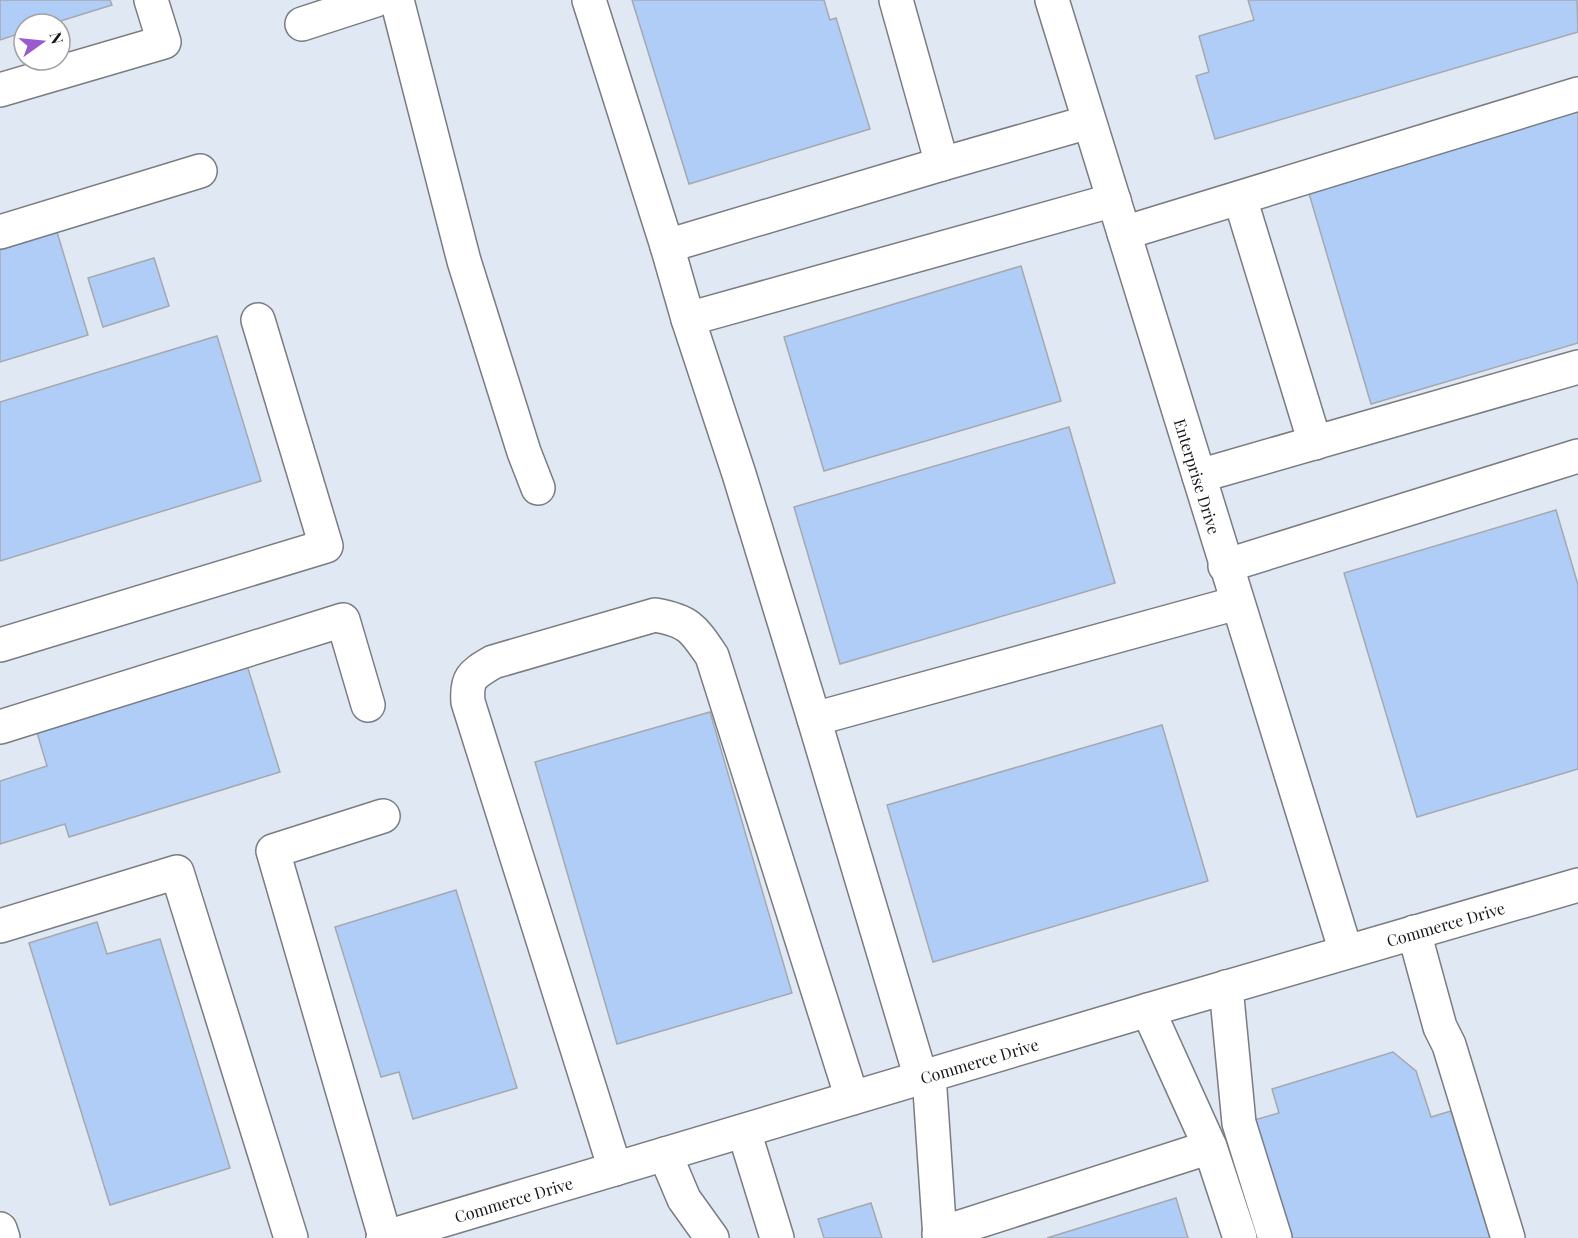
<svg xmlns="http://www.w3.org/2000/svg" width="1578" height="1238" font-family="'Playfair Display',serif">
<style>
.built{fill:#e0e8f4;fill-rule:evenodd}
.building{fill:#b0cdf8;stroke:#a5a9ae;stroke-width:1.5}
.lines{fill:none;stroke-linecap:round;stroke-linejoin:round}
.minor-casing{stroke:#797c81;stroke-width:36}
.minor{stroke:#fff;stroke-width:33}
.labels{text-anchor:middle;dominant-baseline:central;stroke-width:5;stroke-linejoin:round;paint-order:stroke}
.street-label{font-size:16px;fill:#141517;stroke:#fff}
</style>
<rect width="100%" height="100%" fill="#f0f4f9"/>
<path class="built" d="M0 0H1578V1238H0ZM24 24H60V60H24Z"/>
<g class="building">
<polygon points="0,0 110,0 112,5 51,24 24,24 24,32 0,40"/>
<polygon points="632,0 824,0 830,20 836,18 870,129 689,184"/>
<polygon points="1248,0 1577,0 1578,32 1215,139 1196,76 1209,72 1199,36 1254,20"/>
<polygon points="1578,110 1578,343 1371,404 1308,190"/>
<polygon points="57,232 88,335 0,362 0,250"/>
<polygon points="154,258 169,306 103,327 88,278"/>
<polygon points="1021,266 1061,401 824,471 784,337"/>
<polygon points="217,336 261,481 0,561 0,402"/>
<polygon points="1069,427 1115,583 840,664 794,507"/>
<polygon points="1556,510 1578,585 1578,769 1417,817 1344,573"/>
<polygon points="246,662 280,772 69,837 65,824 0,844 0,781 47,766 35,726"/>
<polygon points="710,712 792,993 617,1044 535,762"/>
<polygon points="1162,725 1208,881 933,962 887,805"/>
<polygon points="456,890 517,1088 413,1119 399,1072 381,1077 335,927"/>
<polygon points="97,922 107,954 160,939 230,1168 110,1205 29,943"/>
<polygon points="1393,1052 1416,1071 1431,1117 1451,1111 1490,1238 1287,1238 1251,1121 1279,1113 1272,1089"/>
<polygon points="1176,1198 1188,1238 1047,1238"/>
<polygon points="871,1203 882,1238 824,1238 818,1219"/>
</g>
<g class="lines">
<defs>
<g id="minor">
<polyline points="397,0 464,261 524,452 538,488"/>
<polyline points="589,0 667,246 942,164 1089,122"/>
<polyline points="896,0 942,164"/>
<path id="s1" d="M1052 0C1148 318 1247 635 1346 952"/>
<polyline points="302,24 376,0"/>
<polyline points="0,90 164,42 151,0"/>
<polyline points="1240,198 1315,443"/>
<polyline points="0,232 200,171"/>
<polyline points="1124,233 1578,94"/>
<polyline points="667,246 688,319"/>
<polyline points="1199,476 1578,367"/>
<polyline points="1225,566 1578,456"/>
<polyline points="0,645 326,546 258,320"/>
<polyline points="814,719 739,474 688,319 1114,200"/>
<polyline points="0,727 343,620 368,705"/>
<polyline points="383,816 273,851 385,1237"/>
<polyline points="0,926 177,872 291,1238"/>
<polyline points="1414,932 1440,1027 1449,1045 1508,1238"/>
<polyline points="1226,987 1239,1123 1275,1238"/>
<polyline points="1148,1010 1210,1147 1240,1238"/>
<polyline points="929,1075 940,1238"/>
<polyline points="921,1078 814,719 1237,603"/>
<polyline points="744,1131 777,1238"/>
<polyline points="665,1154 684,1199 712,1238"/>
<path d="M615 1169 468 702C466 677 473 674 493 662L655 615C689 621 693 628 712 656L852 1098"/>
<polyline points="0,1229 3,1238"/>
<polyline points="939,1234 1210,1147"/>
<path id="s2" d="M383 1238 1148 1010 1578 885"/>
</g>
</defs>
<use href="#minor" class="minor-casing"/>
<use href="#minor" class="minor"/>
</g>
<g class="labels">
<g class="street-label">
<text stroke="none"><textPath href="#s1" startOffset="498">Enterprise Drive</textPath></text>
<text stroke="none"><textPath href="#s2" startOffset="1108">Commerce Drive</textPath></text>
<text stroke="none"><textPath href="#s2" startOffset="622">Commerce Drive</textPath></text>
<text stroke="none"><textPath href="#s2" startOffset="136">Commerce Drive</textPath></text>
</g>
</g>
<g transform="translate(42 42) rotate(75)"><circle r="28" fill="#ffffff" stroke="#a1a1a2" stroke-width="1.5"/>
<path d="M0-4.5L10 22L0 15L-10 22Z" fill="#9c59ce"/>
<text y="-9" font-size="16" font-weight="bold" text-anchor="middle" fill="#141517">N</text>
</g>
</svg>
